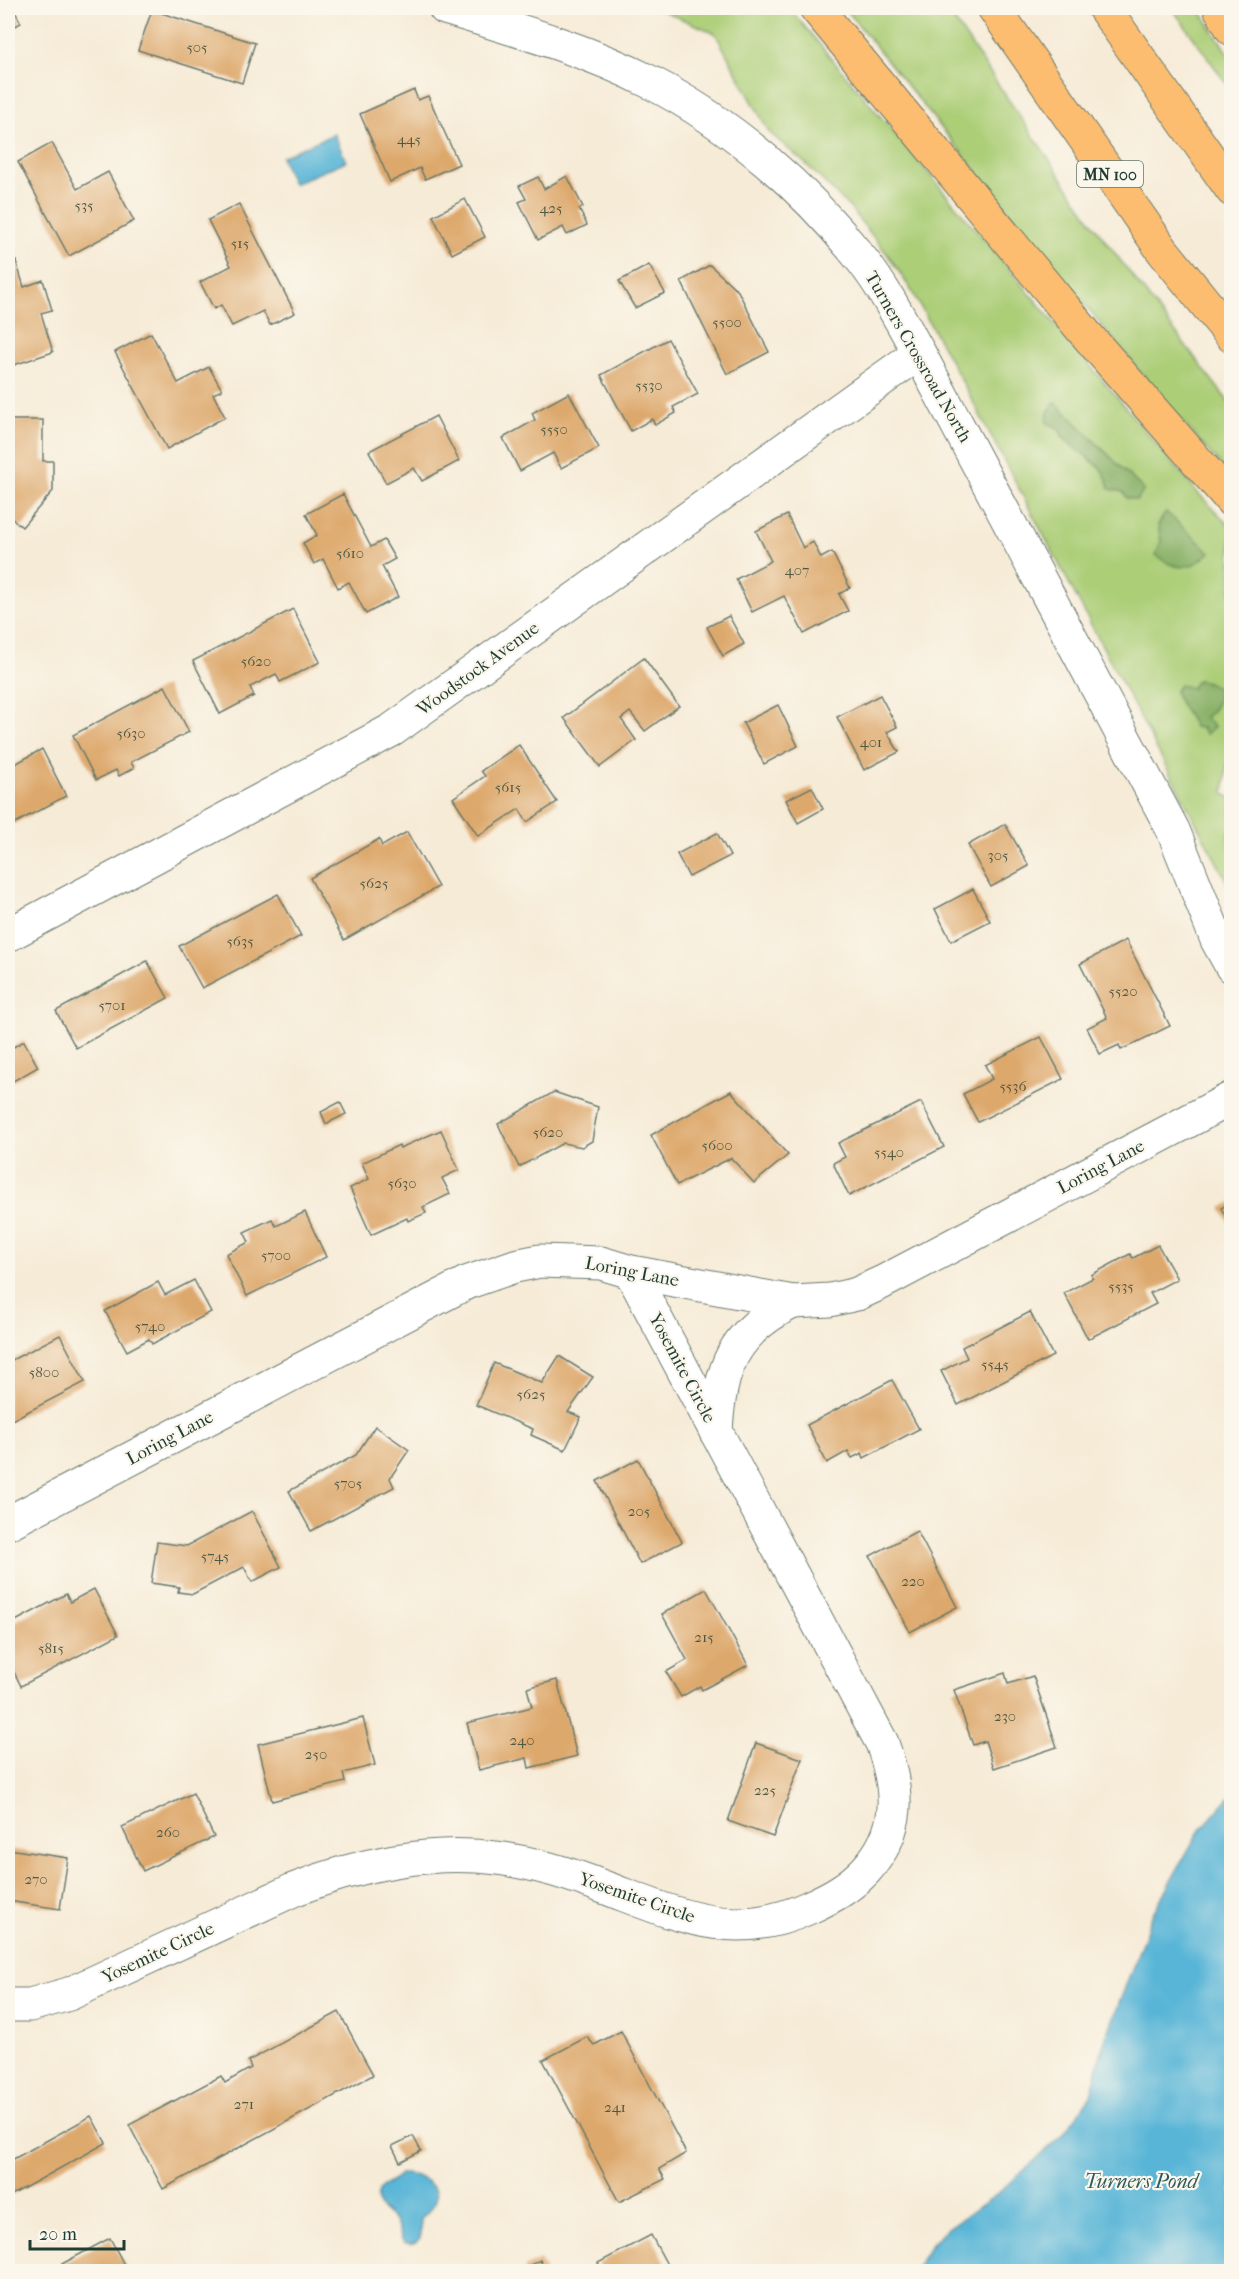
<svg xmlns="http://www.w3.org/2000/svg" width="1239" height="2279" font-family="'IM FELL French Canon',serif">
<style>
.green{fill:#acce77;stroke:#668656;stroke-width:1.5;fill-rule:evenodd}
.forest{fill:#89b168;stroke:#54774e;stroke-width:1.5}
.water{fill:#59b5d7;stroke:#3c7986;stroke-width:1.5}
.building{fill:#dda86c}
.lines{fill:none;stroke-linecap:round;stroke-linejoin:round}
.minor-casing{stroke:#6a7a6d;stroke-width:35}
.tertiary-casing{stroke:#6a7a6d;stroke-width:35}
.motorway-casing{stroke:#6a7a6d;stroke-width:35}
.minor{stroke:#fff;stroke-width:33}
.tertiary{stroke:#fff;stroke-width:33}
.motorway{stroke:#fcbd6f;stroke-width:33}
.labels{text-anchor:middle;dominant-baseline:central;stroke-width:4.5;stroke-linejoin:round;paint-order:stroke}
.number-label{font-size:15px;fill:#4e5842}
.shield{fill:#fbf7ec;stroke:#61756b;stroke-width:1.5}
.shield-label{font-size:16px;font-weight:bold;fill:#1f3d34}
.street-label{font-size:18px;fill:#1f3d34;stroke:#fbf7ec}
.water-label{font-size:20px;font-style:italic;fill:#2e5b5d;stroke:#fbf7ec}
</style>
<rect width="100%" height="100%" fill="#fbf7ec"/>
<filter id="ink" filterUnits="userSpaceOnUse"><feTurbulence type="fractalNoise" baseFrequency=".0167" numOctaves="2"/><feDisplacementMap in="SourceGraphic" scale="12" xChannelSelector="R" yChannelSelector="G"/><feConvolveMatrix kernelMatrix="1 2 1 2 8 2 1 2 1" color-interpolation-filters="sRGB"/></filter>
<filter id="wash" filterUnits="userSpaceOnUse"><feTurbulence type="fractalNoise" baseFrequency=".008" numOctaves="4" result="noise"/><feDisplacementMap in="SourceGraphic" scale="24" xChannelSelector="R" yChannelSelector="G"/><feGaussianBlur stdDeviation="1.35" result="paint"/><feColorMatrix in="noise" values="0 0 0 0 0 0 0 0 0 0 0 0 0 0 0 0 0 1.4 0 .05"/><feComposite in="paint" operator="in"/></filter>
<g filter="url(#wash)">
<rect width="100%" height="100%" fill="#f6ebd7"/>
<g class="green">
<path d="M656 8H789L1196 491 1231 527V763L1227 764 1224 794 1231 798V831L1229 832 1228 838 1231 843V889L963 383 910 288 888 255 850 208 807 165 769 132 715 33ZM1059 428 1112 459 1143 490 1108 478 1098 465 1088 459 1085 453 1062 437ZM1197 680 1208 682 1204 717 1206 734 1202 728 1194 727C1189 714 1178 705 1175 691L1192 688Z"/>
<polygon points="845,8 946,8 1098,231 1231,405 1231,477 1172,410 1042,253"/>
<polygon points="1172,8 1198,8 1231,58 1231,90"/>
</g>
<g class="forest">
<path d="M1055 402 1144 490 1137 500 1127 498 1123 492 1109 489C1106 457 1067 453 1059 428L1047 423 1048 412Z"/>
<path d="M1166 512 1210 552C1193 570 1176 572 1156 555L1161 541 1158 525Z"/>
<path d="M1197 680 1208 682 1221 690C1218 702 1215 710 1205 717L1214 727 1206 734 1202 728 1194 727C1189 714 1178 705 1175 691L1180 685 1192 688Z"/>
</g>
<g class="water">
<polygon points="334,134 346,161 293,184 281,157"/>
<polygon points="1231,1795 1231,2271 914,2271 932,2243 948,2228 999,2193 1063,2135 1091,2096 1102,2049 1153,1913 1198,1833"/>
<path d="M400 2174C417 2173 442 2184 434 2204 431 2210 425 2214 421 2219 420 2226 424 2236 417 2241 414 2244 408 2244 404 2242 399 2237 399 2227 395 2221 388 2212 375 2209 378 2195 380 2183 393 2182 400 2174Z"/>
</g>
<g id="blocks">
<g class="building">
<polygon points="8,8 13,8 21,23 8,30"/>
<polygon points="152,10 255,43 242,83 138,50"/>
<polygon points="414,90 418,100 428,96 459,164 425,179 420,168 390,182 360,114"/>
<polygon points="52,143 77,189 108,172 134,221 69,256 18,162"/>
<polygon points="567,176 583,207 579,209 587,225 567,235 563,227 538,240 519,202 526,199 519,186 538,177 544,189"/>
<polygon points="465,199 485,237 452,254 433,216"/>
<polygon points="239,204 295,313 270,325 263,311 232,326 221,305 214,309 200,282 231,266 208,220"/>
<polygon points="16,261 24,287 43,280 52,310 41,313 53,352 8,367 8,264"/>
<polygon points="649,265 665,293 635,308 619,281"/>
<polygon points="710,265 738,291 769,352 727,374 681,281"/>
<polygon points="151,333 178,383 209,367 222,390 213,394 225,417 167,449 115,352"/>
<polygon points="668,339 698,394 673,407 676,413 655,425 652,419 631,431 601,375"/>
<polygon points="569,393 599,448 561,468 553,453 520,471 503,438 535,420 532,413"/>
<polygon points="436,416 459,461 422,481 414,468 386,483 369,451"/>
<polygon points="8,420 43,420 43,461 53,461 53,491 22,527 8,515"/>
<polygon points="343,494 371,547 384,540 395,559 382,566 398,597 366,614 349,582 338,588 323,559 314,564 303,543 317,535 306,514"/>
<polygon points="787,515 803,548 813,542 821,558 832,552 850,588 839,594 848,611 804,634 784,596 752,612 736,579 771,561 756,531"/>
<polygon points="293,609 320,662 280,682 276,674 250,687 254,696 220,714 193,661"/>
<polygon points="729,616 744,644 723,656 707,627"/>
<polygon points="644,658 679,706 645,731 630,712 621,719 636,740 600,767 564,718"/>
<polygon points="165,686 189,732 131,762 134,768 119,776 116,770 96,780 73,735"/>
<polygon points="880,695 897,727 887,732 899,752 864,770 837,717"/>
<polygon points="778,705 798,746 764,764 743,723"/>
<polygon points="519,745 557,802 527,822 519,809 478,836 453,798 485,776 481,771"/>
<polygon points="42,749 66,796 8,827 8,768"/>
<polygon points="812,787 823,809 798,823 786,800"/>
<polygon points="1005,824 1029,866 991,887 968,845"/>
<polygon points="407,832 438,887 344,940 310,878 379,839 382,846"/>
<polygon points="717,833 730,856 689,877 677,854"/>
<polygon points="973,889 990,921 951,941 935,909"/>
<polygon points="278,894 301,936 202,988 179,946"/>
<polygon points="1126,940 1170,1026 1121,1050 1119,1045 1100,1054 1087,1028 1107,1018 1080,964"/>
<polygon points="147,961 168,998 76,1048 56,1011"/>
<polygon points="1041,1037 1063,1079 978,1122 963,1094 992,1079 985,1065"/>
<polygon points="24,1041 38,1067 8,1084 8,1050"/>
<polygon points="731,1091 788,1155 754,1183 731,1158 677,1185 651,1135"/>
<polygon points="554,1092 598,1107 592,1141 582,1147 563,1143 519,1167 498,1124"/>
<polygon points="340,1102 346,1114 326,1124 321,1112"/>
<polygon points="921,1102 944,1147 849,1196 833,1163 845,1157 838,1143"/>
<polygon points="441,1130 459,1170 442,1178 450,1194 423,1207 426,1213 408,1221 407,1218 371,1235 350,1188 369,1179 362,1163 399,1145 400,1148"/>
<polygon points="1232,1202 1232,1228 1221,1208"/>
<polygon points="305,1212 326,1257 247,1296 226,1254 249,1242 244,1232 272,1219 276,1226"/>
<polygon points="1158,1245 1177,1279 1150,1293 1156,1304 1088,1339 1064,1293 1093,1278 1091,1275 1130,1254 1133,1258"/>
<polygon points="194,1280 211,1312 152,1344 149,1339 127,1351 105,1311 158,1282 165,1295"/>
<polygon points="1030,1312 1053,1356 958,1405 941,1371 967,1358 962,1347"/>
<polygon points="60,1335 85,1382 8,1422 8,1362"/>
<polygon points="559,1356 593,1377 568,1412 581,1417 565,1450 531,1435 533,1429 476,1405 494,1363 542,1383"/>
<polygon points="892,1380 919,1429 864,1458 862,1453 852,1458 848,1451 827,1463 807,1425"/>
<polygon points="375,1426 409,1450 390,1478 394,1487 311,1531 289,1491 356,1455"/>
<polygon points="638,1459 682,1542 640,1564 597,1481"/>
<polygon points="252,1511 281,1567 252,1582 244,1567 193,1594 178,1592 179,1587 151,1583 157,1542 187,1546"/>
<polygon points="917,1531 957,1607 910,1632 870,1556"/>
<polygon points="94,1589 118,1635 21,1686 8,1660 8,1625 66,1594 70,1602"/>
<polygon points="706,1589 748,1665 702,1690 700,1686 681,1697 666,1672 687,1660 662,1614"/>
<polygon points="1005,1673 1008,1684 1033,1676 1057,1747 994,1768 985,1741 973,1745 954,1690"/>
<polygon points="557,1680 577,1756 529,1768 527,1758 479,1770 467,1723 532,1707 527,1688"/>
<polygon points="363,1718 375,1765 343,1773 345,1782 272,1801 258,1744"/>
<polygon points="756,1743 802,1759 773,1837 728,1821"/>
<polygon points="193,1793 214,1837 143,1871 122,1827"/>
<polygon points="8,1849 68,1858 60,1909 8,1901"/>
<polygon points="339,2012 373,2075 163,2189 129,2125 221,2076 225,2083 251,2068 248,2061"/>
<polygon points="621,2031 686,2153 659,2169 665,2179 619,2202 543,2060 587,2037 594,2045"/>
<polygon points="91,2116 106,2143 8,2197 8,2162"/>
<polygon points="413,2136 421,2151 400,2162 392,2146"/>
<polygon points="651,2235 671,2272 602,2272 598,2263"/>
<polygon points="110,2238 128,2272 47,2272"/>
<polygon points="540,2260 546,2272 526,2272 524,2268"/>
</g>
</g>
</g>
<g filter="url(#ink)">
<use href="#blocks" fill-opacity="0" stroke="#6a7a6d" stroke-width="1.5"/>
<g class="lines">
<defs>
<g id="minor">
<polyline points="8,935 392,730 919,353"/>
<path d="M716 1432C719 1369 733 1331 793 1302"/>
<polyline points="8,1523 466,1283 515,1266 540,1261 601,1263 631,1272 793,1302 830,1300 857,1294 883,1282 1232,1098"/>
<path d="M8 2005H30L69 1994 293 1890C356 1865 429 1849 497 1858 535 1863 571 1874 606 1888 678 1915 735 1943 810 1907 832 1897 850 1887 866 1870 902 1830 899 1791 882 1743L631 1272"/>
</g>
<path id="tertiary" d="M445 8C514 29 585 49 650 82 732 124 805 188 862 260 884 288 901 321 919 353L1173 830 1217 940 1232 967"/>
<g id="motorway">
<polyline points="816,8 1085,333 1232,501"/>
<polyline points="994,8 1163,251 1232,336"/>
<polyline points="1104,8 1232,190"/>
<polyline points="1220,8 1232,29"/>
</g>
</defs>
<use href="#minor" class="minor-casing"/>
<use href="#tertiary" class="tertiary-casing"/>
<use href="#motorway" class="motorway-casing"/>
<use href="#minor" class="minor"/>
<use href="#tertiary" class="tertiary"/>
<use href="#motorway" class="motorway"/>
</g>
</g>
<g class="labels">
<g class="number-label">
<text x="197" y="47">505</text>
<text x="409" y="139">445</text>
<text x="84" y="205">535</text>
<text x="551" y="208">425</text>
<text x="240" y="243">515</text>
<text x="727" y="322">5500</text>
<text x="649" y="385">5530</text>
<text x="554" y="429">5550</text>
<text x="350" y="553">5610</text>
<text x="797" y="570">407</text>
<text x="256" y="661">5620</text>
<text x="131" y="733">5630</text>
<text x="871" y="742">401</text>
<text x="508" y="787">5615</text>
<text x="998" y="855">305</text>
<text x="374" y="883">5625</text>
<text x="240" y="941">5635</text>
<text x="1123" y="991">5520</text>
<text x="112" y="1005">5701</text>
<text x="1013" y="1086">5536</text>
<text x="548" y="1132">5620</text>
<text x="717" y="1145">5600</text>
<text x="889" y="1152">5540</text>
<text x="402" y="1183">5630</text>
<text x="276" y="1255">5700</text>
<text x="1121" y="1286">5535</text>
<text x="150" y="1326">5740</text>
<text x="995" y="1364">5545</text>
<text x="44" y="1372">5800</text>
<text x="531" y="1394">5625</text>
<text x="348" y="1483">5705</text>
<text x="639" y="1511">205</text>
<text x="215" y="1556">5745</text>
<text x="913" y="1581">220</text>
<text x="704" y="1637">215</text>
<text x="51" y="1648">5815</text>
<text x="1005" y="1716">230</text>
<text x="522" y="1740">240</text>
<text x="316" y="1754">250</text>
<text x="765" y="1790">225</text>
<text x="168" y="1832">260</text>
<text x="36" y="1879">270</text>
<text x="244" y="2104">271</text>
<text x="615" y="2107">241</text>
</g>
<rect class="shield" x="1077" y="161" width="66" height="26" rx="4.5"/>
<g class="shield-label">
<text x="1110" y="174">MN 100</text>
</g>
<g class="street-label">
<text transform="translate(918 357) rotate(60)">Turners Crossroad North</text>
<text transform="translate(478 669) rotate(-36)">Woodstock Avenue</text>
<text transform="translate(1101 1167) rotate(-28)">Loring Lane</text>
<text transform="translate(632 1272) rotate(11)">Loring Lane</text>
<text transform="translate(682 1368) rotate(62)">Yosemite Circle</text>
<text transform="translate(170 1438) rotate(-28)">Loring Lane</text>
<text transform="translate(637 1898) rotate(19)">Yosemite Circle</text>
<text transform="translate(158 1953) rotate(-25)">Yosemite Circle</text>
</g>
<g class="water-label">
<text x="1141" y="2181">Turners Pond</text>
</g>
</g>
<rect width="1239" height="2279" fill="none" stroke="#fbf7ec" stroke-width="30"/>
<path d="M30 2240v9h94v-9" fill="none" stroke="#1f3d34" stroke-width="3"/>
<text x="39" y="2240" font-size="18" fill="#1f3d34" stroke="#fbf7ec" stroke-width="4.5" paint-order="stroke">20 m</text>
</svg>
